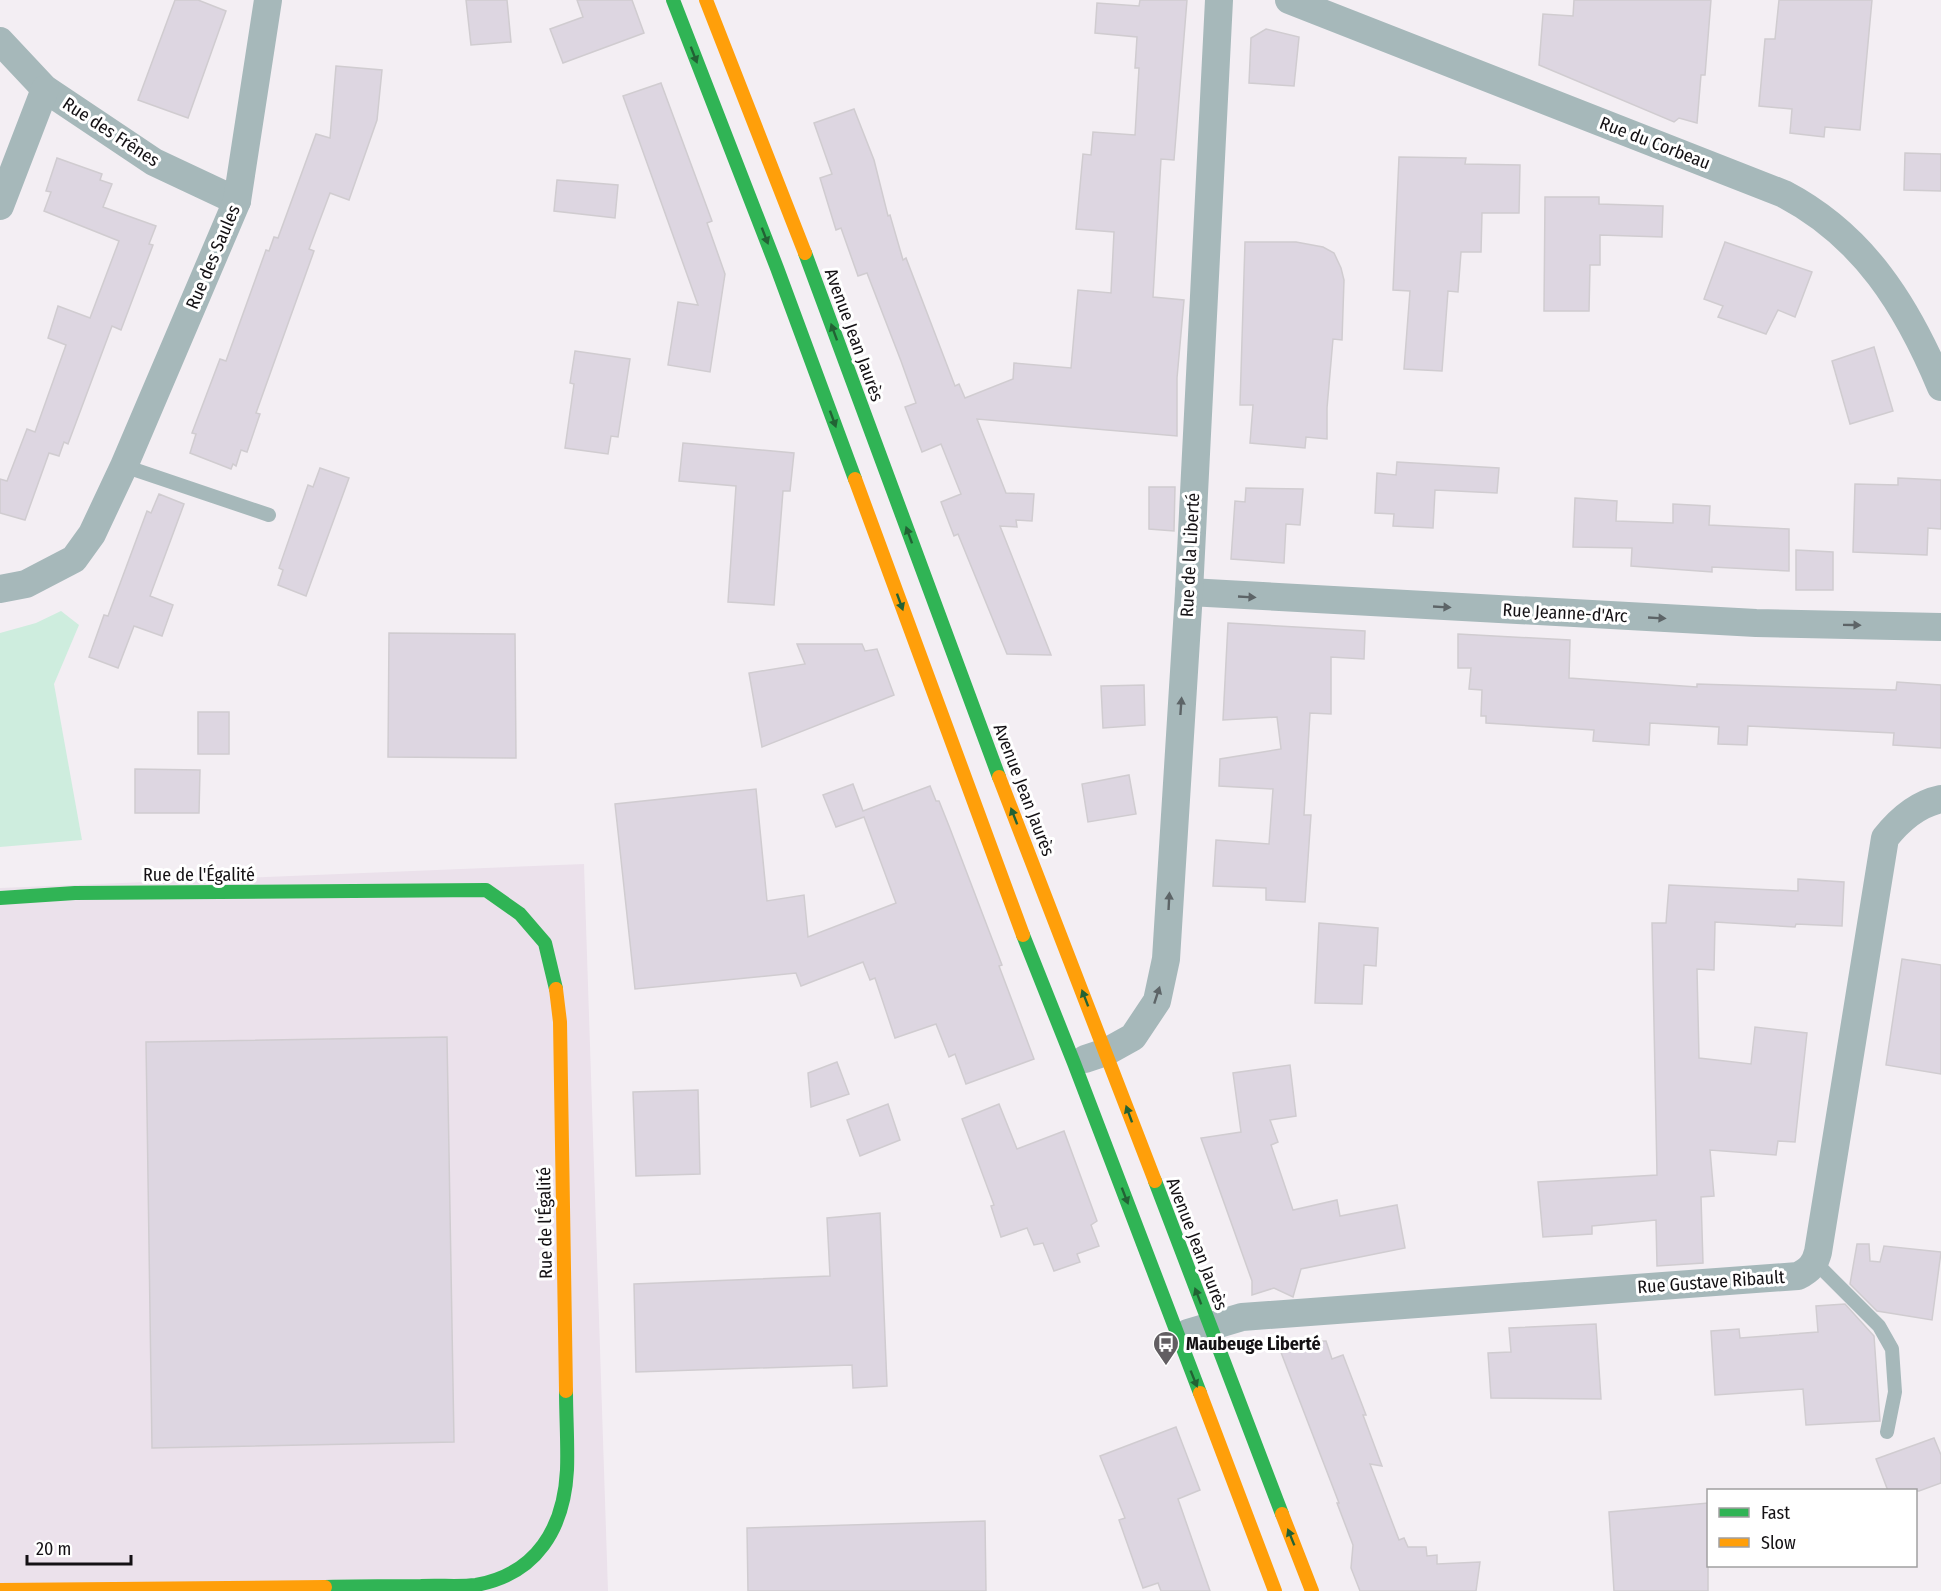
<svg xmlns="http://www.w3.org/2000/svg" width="1941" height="1591" font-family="'Fira Sans Condensed',sans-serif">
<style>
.built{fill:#ebe1eb}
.green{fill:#ceedde}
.building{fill:#ddd6e1;stroke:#d0ccd0;stroke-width:1.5}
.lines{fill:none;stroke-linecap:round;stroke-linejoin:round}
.lane{stroke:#a6b8ba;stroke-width:14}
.street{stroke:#a6b8ba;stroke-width:28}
.fast{stroke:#30b455;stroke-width:14}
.slow{stroke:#ff9f0a;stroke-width:14}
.oneway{fill:#226234}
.oneway2{fill:#5d6467}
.labels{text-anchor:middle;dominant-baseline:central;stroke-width:6;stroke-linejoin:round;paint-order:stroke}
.street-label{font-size:18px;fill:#141114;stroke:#fff}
.poi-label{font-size:18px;font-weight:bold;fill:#141114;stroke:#fff;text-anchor:start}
</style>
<rect width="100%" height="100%" fill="#f3eef3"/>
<polygon class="built" points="584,864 608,1591 0,1591 0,888"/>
<polygon class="green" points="61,611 79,625 54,684 82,840 0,847 0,633 36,623"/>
<g class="building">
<polygon points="175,0 198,0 226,11 188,118 138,100"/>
<polygon points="466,0 507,0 511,42 471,45"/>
<polygon points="577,0 632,0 644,33 563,63 550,29 583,17"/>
<polygon points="1140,0 1187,0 1174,160 1161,159 1153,297 1184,300 1177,378 1177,436 977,419 1006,493 1034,494 1032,521 1016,520 1017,527 1000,526 1051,655 1007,654 958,534 954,536 941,502 961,494 941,444 922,452 905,407 916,403 901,361 867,273 858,276 841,228 836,230 820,178 832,174 814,123 854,109 874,160 888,216 890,215 903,260 906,258 955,386 959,384 965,398 1013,379 1014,363 1071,368 1078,290 1111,293 1114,232 1076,229 1083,154 1091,155 1093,132 1135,135 1139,68 1135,68 1137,37 1095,33 1097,3 1139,6"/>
<polygon points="1574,0 1711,0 1705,75 1701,75 1697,123 1679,118 1674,122 1539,65 1543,14 1573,16"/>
<polygon points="1779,0 1872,0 1860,130 1825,127 1824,137 1790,133 1792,109 1759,106 1765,39 1775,39"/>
<polygon points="1266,29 1299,37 1294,86 1249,83 1251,38"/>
<polygon points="336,66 382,70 377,120 349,200 330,193 309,249 314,251 256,413 260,414 247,452 241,450 236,466 233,464 231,469 190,453 196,434 192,433 220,359 226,361 266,250 269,251 274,237 278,238 316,134 330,138"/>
<polygon points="661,83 712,221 707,223 725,274 710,372 668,365 678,302 698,305 623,96"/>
<polygon points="1905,153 1941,154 1941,191 1904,190"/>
<polygon points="1399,157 1466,158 1465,164 1520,165 1519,213 1482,213 1481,252 1461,252 1458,292 1448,291 1442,371 1404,369 1410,291 1393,290"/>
<polygon points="57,158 102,174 100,180 112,184 103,207 156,226 149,244 153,245 121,330 112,326 68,444 64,442 59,456 49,453 25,520 0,513 0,479 7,481 27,429 35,432 66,345 48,338 58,306 90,318 119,241 44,211 51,192 46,191"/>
<polygon points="557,180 618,185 615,218 554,211"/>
<polygon points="1545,197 1599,197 1599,204 1663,206 1662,237 1600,235 1600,265 1590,265 1589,311 1544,311"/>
<polygon points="1245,242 1296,242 1323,247 1334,253 1341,268 1344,280 1342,340 1333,339 1327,408 1327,439 1306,437 1305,448 1250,443 1253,405 1240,405"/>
<polygon points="1725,242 1812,272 1795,317 1778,310 1766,334 1718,317 1723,306 1704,299"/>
<polygon points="1874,347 1893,411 1850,424 1832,361"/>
<polygon points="575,351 630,359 618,437 611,436 608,454 565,448 574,384 570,383"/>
<polygon points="683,443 794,453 790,491 783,491 774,605 728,602 736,486 679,481"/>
<polygon points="1397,462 1499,468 1497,493 1435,490 1433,528 1393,526 1394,514 1375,513 1377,473 1396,475"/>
<polygon points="320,468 349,478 306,596 278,585 283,570 279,568 308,485 313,487"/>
<polygon points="1898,478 1941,480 1941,529 1928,528 1927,555 1853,552 1855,484 1898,485"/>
<polygon points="1149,487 1175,487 1174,531 1149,529"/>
<polygon points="1246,488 1303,489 1300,525 1286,524 1284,563 1231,559 1235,501 1245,502"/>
<polygon points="159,494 184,504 150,596 173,605 162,636 134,626 118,668 89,657 104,615 108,616 147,511 151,513"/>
<polygon points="1575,498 1617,501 1616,521 1673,523 1673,504 1710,506 1709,525 1789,529 1789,571 1712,567 1712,572 1631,566 1632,548 1573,547"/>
<polygon points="1796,550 1833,552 1833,590 1796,590"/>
<polygon points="1228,623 1365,631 1364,659 1331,657 1331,714 1310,713 1304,815 1311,815 1305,902 1266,900 1266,888 1213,886 1216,840 1269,844 1273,789 1219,786 1220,759 1281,749 1277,717 1223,720"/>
<polygon points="389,633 515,634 516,758 388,757"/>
<polygon points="1458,634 1570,640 1569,678 1697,687 1697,684 1896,690 1897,682 1941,685 1941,748 1893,745 1894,733 1748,726 1747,745 1718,744 1719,727 1650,723 1649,745 1593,741 1594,730 1486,723 1486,716 1481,716 1482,690 1469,689 1471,668 1458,668"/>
<polygon points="797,644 862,644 865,651 877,649 894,695 762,747 749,673 805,664"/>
<polygon points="1144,685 1145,725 1103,728 1101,686"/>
<rect x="198" y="712" width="31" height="42"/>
<polygon points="135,769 200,770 199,813 135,813"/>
<polygon points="1129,775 1136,814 1088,822 1082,784"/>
<polygon points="853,784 863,811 930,786 936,801 939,801 949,826 1002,965 999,966 1034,1059 966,1084 955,1054 949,1057 936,1024 895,1038 875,978 870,980 863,962 801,986 796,973 635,989 615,804 756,789 767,901 804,895 808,937 896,903 864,817 836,827 823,795"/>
<polygon points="1798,879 1844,882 1842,926 1796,924 1795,927 1715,922 1714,970 1697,969 1699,1058 1751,1064 1755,1027 1807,1033 1795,1142 1778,1141 1776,1155 1710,1150 1714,1196 1701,1197 1703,1263 1657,1266 1656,1220 1592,1226 1592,1234 1543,1237 1538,1182 1657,1175 1652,923 1666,923 1669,885 1798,891"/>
<polygon points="1319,923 1378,928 1376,966 1364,965 1362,1004 1315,1003"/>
<polygon points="1902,959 1941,965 1941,1074 1886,1065"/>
<polygon points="447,1037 454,1442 152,1448 146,1042"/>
<polygon points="837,1062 849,1094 811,1107 808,1073"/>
<polygon points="1290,1065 1296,1116 1270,1120 1278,1142 1271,1145 1293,1210 1337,1200 1340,1216 1397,1205 1405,1248 1301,1269 1293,1297 1274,1288 1252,1295 1252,1281 1201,1138 1241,1132 1233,1073"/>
<polygon points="698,1090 700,1174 636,1176 633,1092"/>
<polygon points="888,1104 900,1140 860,1156 847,1120"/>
<polygon points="999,1104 1017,1149 1064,1131 1097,1221 1091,1225 1099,1246 1077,1254 1080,1262 1054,1271 1043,1243 1034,1245 1027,1228 1001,1237 991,1206 994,1205 962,1119"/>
<polygon points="880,1213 887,1386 853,1388 852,1365 636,1372 634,1284 830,1276 827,1218"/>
<polygon points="1857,1244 1869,1244 1870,1261 1880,1262 1884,1246 1941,1252 1932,1320 1877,1311 1850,1284"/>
<polygon points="1845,1304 1874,1336 1880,1421 1806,1425 1803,1389 1715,1395 1711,1331 1739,1329 1740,1338 1818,1332 1816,1306"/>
<polygon points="1596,1324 1601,1399 1491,1398 1488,1353 1511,1352 1509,1328"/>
<polygon points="1326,1341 1332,1359 1343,1355 1366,1415 1363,1415 1382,1466 1370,1464 1399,1540 1404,1538 1408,1547 1426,1547 1427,1556 1437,1555 1437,1564 1480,1562 1476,1591 1360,1591 1351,1568 1353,1545 1337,1503 1339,1503 1277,1342"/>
<polygon points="1176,1427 1200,1490 1178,1499 1210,1591 1161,1591 1158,1583 1143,1588 1119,1520 1125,1518 1100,1456"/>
<polygon points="1934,1438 1941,1455 1941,1483 1919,1491 1888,1491 1876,1459"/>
<polygon points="1708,1503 1708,1591 1614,1591 1609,1512"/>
<polygon points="985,1521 986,1591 748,1591 747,1528"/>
</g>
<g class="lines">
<g class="lane">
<polyline points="124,466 269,515"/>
<polyline points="1815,1262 1879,1326 1892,1349 1895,1392 1887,1432"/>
</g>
<g class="street">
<path d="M1289 0 1784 194C1864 236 1907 306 1941 387"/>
<polyline points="0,41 45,89 154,162 237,201"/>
<polyline points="0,206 45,89"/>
<polyline points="0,589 26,584 74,559 92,534 124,466 237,201 268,0"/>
<polyline points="1189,592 1756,623 1941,627"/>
<polyline points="1085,1059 1106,1052 1133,1037 1157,1001 1166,959 1189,592 1219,0"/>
<path d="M1188 1333 1242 1317 1798 1276C1810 1270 1815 1264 1818 1252L1885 838C1900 819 1917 804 1941 799"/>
</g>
<g class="fast">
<polyline points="673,0 777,268 855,479"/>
<polyline points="805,253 999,777"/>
<polyline points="0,898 75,893 486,890 520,914 545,943 556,989"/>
<polyline points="1023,935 1074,1063 1200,1393"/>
<polyline points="1155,1181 1282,1514"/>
<path d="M325 1587C357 1586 389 1586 421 1586 439 1585 459 1587 476 1585 537 1574 564 1528 567 1470 568 1444 566 1417 566 1391"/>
</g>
<g class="slow">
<polyline points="706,0 805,253"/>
<polyline points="855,479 1023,935"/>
<polyline points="999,777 1155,1181"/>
<polyline points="556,989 560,1022 566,1391"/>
<polyline points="1200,1393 1275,1591"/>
<polyline points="1282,1514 1312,1591"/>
<polyline points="0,1590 325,1587"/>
</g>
</g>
<defs><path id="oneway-solid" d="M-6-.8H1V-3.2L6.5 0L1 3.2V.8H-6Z" transform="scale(1.5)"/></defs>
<g class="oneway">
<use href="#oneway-solid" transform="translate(694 55) rotate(69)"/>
<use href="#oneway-solid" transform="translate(765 236) rotate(69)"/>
<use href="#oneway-solid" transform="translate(834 332) rotate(-110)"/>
<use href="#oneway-solid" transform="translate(833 419) rotate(70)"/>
<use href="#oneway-solid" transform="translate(909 535) rotate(-110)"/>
<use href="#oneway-solid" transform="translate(900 602) rotate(70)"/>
<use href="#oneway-solid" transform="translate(1014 816) rotate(-111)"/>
<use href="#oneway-solid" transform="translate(1085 998) rotate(-111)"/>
<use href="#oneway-solid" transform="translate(1129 1114) rotate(-110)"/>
<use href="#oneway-solid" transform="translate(1125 1196) rotate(69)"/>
<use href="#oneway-solid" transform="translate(1198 1296) rotate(-111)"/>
<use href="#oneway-solid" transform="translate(1194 1379) rotate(68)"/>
<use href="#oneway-solid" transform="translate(1291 1537) rotate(-112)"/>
</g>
<g class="oneway2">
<use href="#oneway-solid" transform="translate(1247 597) rotate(3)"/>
<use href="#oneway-solid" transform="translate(1442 607) rotate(3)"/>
<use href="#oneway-solid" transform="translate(1657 618) rotate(3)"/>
<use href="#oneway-solid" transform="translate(1852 625) rotate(1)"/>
<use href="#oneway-solid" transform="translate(1181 706) rotate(-86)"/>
<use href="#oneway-solid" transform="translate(1169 901) rotate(-87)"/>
<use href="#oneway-solid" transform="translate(1157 995) rotate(-72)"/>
</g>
<defs>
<symbol id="bus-pin" viewBox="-11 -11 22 30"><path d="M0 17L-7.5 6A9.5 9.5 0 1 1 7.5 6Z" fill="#625e62" stroke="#fff"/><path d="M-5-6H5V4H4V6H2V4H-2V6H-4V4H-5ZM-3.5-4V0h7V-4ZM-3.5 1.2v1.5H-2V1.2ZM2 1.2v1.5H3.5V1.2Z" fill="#fff"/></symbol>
</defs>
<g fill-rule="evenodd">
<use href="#bus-pin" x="1151" y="1329" width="30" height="40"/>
</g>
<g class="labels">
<g class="street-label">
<text transform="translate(111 132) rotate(33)">Rue des Frênes</text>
<text transform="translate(1655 143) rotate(21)">Rue du Corbeau</text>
<text transform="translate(213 257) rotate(-67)">Rue des Saules</text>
<text transform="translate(854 335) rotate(70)">Avenue Jean Jaurès</text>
<text transform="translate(1190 555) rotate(-87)">Rue de la Liberté</text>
<text transform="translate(1565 613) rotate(3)">Rue Jeanne-d'Arc</text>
<text transform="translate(1024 790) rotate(69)">Avenue Jean Jaurès</text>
<text x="199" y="875">Rue de l'Égalité</text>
<text transform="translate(545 1223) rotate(-91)">Rue de l'Égalité</text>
<text transform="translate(1197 1244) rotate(69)">Avenue Jean Jaurès</text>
<text transform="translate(1711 1282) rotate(-4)">Rue Gustave Ribault</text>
</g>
<g class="poi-label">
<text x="1186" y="1344">Maubeuge Liberté</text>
</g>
</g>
<rect x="1707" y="1489" width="210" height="78" fill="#ffffff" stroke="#a1a0a1" stroke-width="1.5"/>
<rect x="1719" y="1508" width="30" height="9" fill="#30b455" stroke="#a1a0a1" stroke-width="1.5"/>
<text x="1761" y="1519" font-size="18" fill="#141114">Fast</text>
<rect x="1719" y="1538" width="30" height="9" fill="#ff9f0a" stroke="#a1a0a1" stroke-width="1.5"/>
<text x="1761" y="1549" font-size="18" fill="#141114">Slow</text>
<path d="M27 1555v9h104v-9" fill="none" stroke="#141114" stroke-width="3"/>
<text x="36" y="1555" font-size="18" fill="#141114" stroke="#ffffff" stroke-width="4.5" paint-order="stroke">20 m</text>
</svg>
